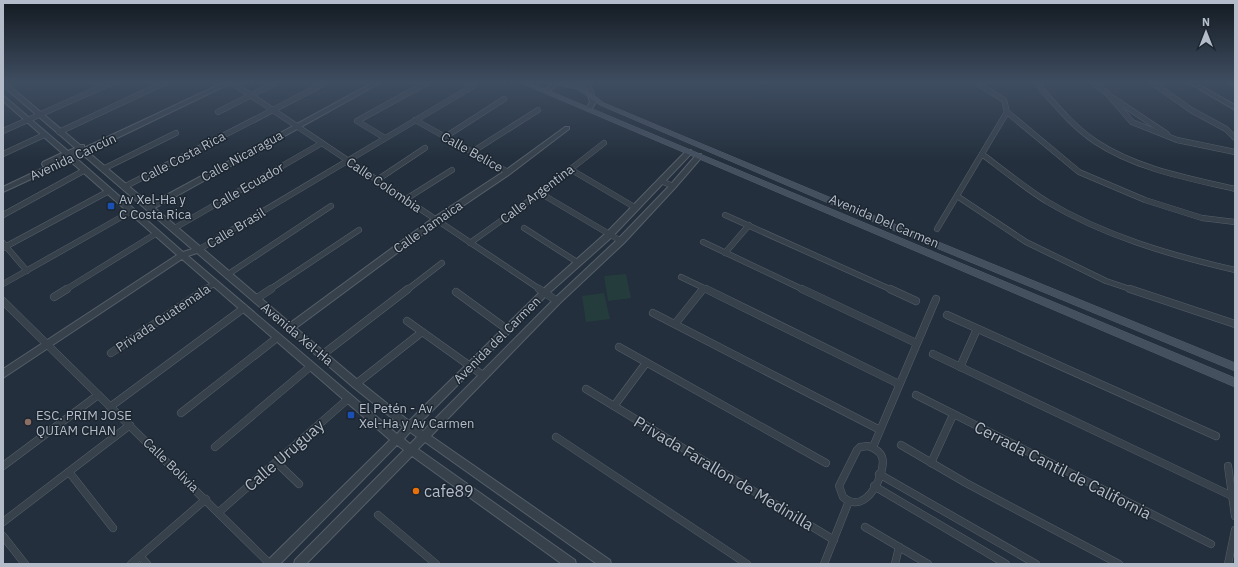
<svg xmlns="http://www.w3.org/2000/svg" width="1238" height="567" font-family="'IBM Plex Sans',sans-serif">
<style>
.green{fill:#253c3d}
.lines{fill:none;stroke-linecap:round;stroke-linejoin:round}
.minor-far1-casing{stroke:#555f6a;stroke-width:6}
.minor-casing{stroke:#555f6a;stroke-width:8}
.tertiary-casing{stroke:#555f6a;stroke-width:2}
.secondary-casing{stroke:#555f6a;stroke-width:1}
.minor-far1{stroke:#37414c;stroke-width:5}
.minor{stroke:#37414c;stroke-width:7}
.tertiary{fill:#37414c;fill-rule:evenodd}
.secondary{fill:#45505f;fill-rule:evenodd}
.transit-dot{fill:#1a4fb4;stroke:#1c2631;stroke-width:1.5}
.education-dot{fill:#8d6e63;stroke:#1c2631;stroke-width:1.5}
.food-dot{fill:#e8710a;stroke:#1c2631;stroke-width:1.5}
.labels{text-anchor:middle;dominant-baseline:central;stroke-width:3;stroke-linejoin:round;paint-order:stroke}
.street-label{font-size:13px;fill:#b3bcc8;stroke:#1c2631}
.poi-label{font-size:13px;fill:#b3bcc8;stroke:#1c2631;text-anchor:start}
.near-street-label{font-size:16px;fill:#b3bcc8;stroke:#1c2631}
.near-poi-label{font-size:16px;fill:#b3bcc8;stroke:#1c2631;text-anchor:start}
</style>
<rect width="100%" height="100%" fill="#232f3c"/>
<g class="green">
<polygon points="626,274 631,298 608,301 604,276"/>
<polygon points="604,293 610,319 586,322 582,296"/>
</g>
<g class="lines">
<defs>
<g id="minor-far1">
<polyline points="231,82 541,290"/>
<path d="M1035 82C1054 103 1072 126 1096 142 1137 169 1188 178 1235 189"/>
<polyline points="1092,82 1107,93 1132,122 1177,140 1235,152"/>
<polyline points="1152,82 1191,110 1226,129 1235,138"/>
<polyline points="980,85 1004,100 1007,112 1079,172 1145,200 1202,218 1235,222"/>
<polyline points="1113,98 1167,134"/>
<polyline points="218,112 277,82"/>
<polyline points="415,120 508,172"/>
<polyline points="3,131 113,82"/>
<polyline points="59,132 166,82"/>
<polyline points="445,137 504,99"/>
<polyline points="385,138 357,121 428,82"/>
<polyline points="472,152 538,110"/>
<polyline points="3,154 44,135"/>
<path d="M982 154C1003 170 1024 187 1046 201 1104 236 1170 255 1235 270"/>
<polyline points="103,169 176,133"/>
<polyline points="570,169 636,208"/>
<polyline points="377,180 425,148"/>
<polyline points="661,181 673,186"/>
<polyline points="124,187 327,82"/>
<polyline points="540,193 621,241"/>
<polyline points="957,196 1026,242 1106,281 1133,290"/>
<polyline points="406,199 452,170"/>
<polyline points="3,215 85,170"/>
<polyline points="725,215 892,290"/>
<polyline points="524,228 577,262"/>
<polyline points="173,229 322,143"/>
<polyline points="937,229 1007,112"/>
<polyline points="703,242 804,290"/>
<polyline points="3,243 27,271"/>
<polyline points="470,243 540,193 604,143"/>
<polyline points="3,248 109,191"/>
<polyline points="198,250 473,86"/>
<polyline points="725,253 749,225"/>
<polyline points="227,275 331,206"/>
<polyline points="681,277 708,290"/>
<polyline points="3,284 132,211"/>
<polyline points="65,290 157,233"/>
<polyline points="204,290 215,283"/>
<polyline points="269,290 359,230"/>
<polyline points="407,290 442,263"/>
</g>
<g id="minor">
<polyline points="539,289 557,301"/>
<polyline points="706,289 899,384"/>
<polyline points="802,289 916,343"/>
<polyline points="890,289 916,301"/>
<polyline points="1130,289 1235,324"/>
<polyline points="456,292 508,330"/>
<polyline points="54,297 67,289"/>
<polyline points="256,299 271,289"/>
<polyline points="3,301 270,564"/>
<polyline points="653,313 880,430"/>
<polyline points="947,315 1216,436"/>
<polyline points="407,321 484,376"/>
<polyline points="675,324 703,289"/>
<polyline points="619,347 826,463"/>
<polyline points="111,353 206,289"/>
<polyline points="933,354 1232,496"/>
<polyline points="322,355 408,289"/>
<polyline points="960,367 977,329"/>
<polyline points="356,384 422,332"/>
<polyline points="586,389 834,540"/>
<polyline points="916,395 1211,544"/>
<polyline points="614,406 646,363"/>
<polyline points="110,407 244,308"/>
<polyline points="181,413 278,337"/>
<polyline points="556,437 747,564"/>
<polyline points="901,445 966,483 1119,564"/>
<path d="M868 446C874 448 880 451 882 457 887 470 867 518 843 497L839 486 857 450 860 447Z"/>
<polyline points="215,447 311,366"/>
<polyline points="873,447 936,299"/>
<polyline points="276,462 299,484"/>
<polyline points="931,463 953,415"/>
<polyline points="3,466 98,395"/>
<polyline points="1228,466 1235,516"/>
<polyline points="69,472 113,528"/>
<polyline points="879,474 1036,564"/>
<polyline points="874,486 1006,564"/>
<polyline points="219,512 349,398"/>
<polyline points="378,515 436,564"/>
<polyline points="3,522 130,425"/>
<polyline points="865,527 928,564"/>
<polyline points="3,536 25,564"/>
<polyline points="140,556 147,564"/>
<polyline points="131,564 206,499"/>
<polyline points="824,564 849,501"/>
<polyline points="895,564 899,547"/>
<polyline points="1228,564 1235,530"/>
</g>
<g id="tertiary">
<path d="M3 82H5L80 145H84V148L225 82H232L231 83 88 152 150 204 374 82H381L380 83 155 208 290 323 433 218 506 170 565 127H569V129L510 174 439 222 296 328 359 381 409 421 541 291 606 233 687 150H691V154L612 237 547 295 417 426 423 431 554 299 618 239 671 184 697 154H701V158L675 188 624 243 560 303 431 436 610 560 611 564H597L425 442 418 449 575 560 576 564H562L412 456 306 564H294L295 560 404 450 397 445 280 564H267L268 560 390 440 182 259 3 378V369L177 255 70 161 3 192V187L66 157 47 166H43L42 164 43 162 62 153 3 101V96L5 97 68 151 75 148 3 86ZM83 155 192 249 183 252 76 158ZM197 253 353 387 403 427 397 434 188 256ZM410 432 417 437 410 444 404 439Z"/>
<polygon points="555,82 561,82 548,92 544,92 544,90"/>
<polygon points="584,82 590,82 596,102 591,110 589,111 586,109 590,102"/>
<polygon points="1187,82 1194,82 1235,105 1235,110"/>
<polygon points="1227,82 1235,82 1235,86"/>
</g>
<g id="secondary">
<polygon points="520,82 528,82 1235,378 1235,387 521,83"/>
<polygon points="547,82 560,82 581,86 604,103 860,210 1235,363 1235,371 854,214 600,105 577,89 550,84"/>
</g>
</defs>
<use href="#minor-far1" class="minor-far1-casing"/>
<use href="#minor" class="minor-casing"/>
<use href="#tertiary" class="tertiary-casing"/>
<use href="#secondary" class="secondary-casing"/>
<use href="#minor-far1" class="minor-far1"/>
<use href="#minor" class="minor"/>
<use href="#tertiary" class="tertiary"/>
<use href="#secondary" class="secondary"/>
</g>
<linearGradient id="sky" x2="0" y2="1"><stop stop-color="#131a21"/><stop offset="0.51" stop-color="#3f4d61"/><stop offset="1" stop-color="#3f4d61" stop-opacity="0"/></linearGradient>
<rect width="1238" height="161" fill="url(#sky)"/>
<g class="transit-dot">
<rect x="107" y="202" width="8" height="8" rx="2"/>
<rect x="347" y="411" width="8" height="8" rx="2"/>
</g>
<circle class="education-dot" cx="28" cy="422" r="4"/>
<circle class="food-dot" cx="416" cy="491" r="4"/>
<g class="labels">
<g class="street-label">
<text transform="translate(472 152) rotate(29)">Calle Belice</text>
<text transform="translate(242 156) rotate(-29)">Calle Nicaragua</text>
<text transform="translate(73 157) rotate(-25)">Avenida Cancún</text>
<text transform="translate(183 157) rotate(-28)">Calle Costa Rica</text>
<text transform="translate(384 185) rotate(34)">Calle Colombia</text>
<text transform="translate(248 186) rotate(-30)">Calle Ecuador</text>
<text transform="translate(537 194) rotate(-37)">Calle Argentina</text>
<text transform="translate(884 221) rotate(23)">Avenida Del Carmen</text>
<text transform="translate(428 227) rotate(-35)">Calle Jamaica</text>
<text transform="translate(236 228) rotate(-31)">Calle Brasil</text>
<text transform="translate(163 318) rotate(-34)">Privada Guatemala</text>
<text transform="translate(297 334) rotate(40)">Avenida Xel-Ha</text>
<text transform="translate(497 340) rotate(-45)">Avenida del Carmen</text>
<text transform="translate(171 465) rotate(44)">Calle Bolivia</text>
</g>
<g class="poi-label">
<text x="119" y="199">Av Xel-Ha y<tspan x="119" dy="15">C Costa Rica</tspan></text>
<text x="359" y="408">El Petén - Av<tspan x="359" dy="15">Xel-Ha y Av Carmen</tspan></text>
<text x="36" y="415">ESC. PRIM JOSE<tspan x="36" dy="15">QUIAM CHAN</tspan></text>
</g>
<g class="near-street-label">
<text transform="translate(284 455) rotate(-41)">Calle Uruguay</text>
<text transform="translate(1063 470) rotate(27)">Cerrada Cantil de California</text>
<text transform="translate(724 473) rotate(31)">Privada Farallon de Medinilla</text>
</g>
<g class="near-poi-label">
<text x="424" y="491">cafe89</text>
</g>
</g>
<rect width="1238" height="567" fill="none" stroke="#b3bcc8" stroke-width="8"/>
<g transform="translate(1206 32)" stroke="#1c2631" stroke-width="3" paint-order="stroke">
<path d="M0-3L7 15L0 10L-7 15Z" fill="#b3bcc8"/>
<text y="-6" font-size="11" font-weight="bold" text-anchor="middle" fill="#b3bcc8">N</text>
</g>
</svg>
